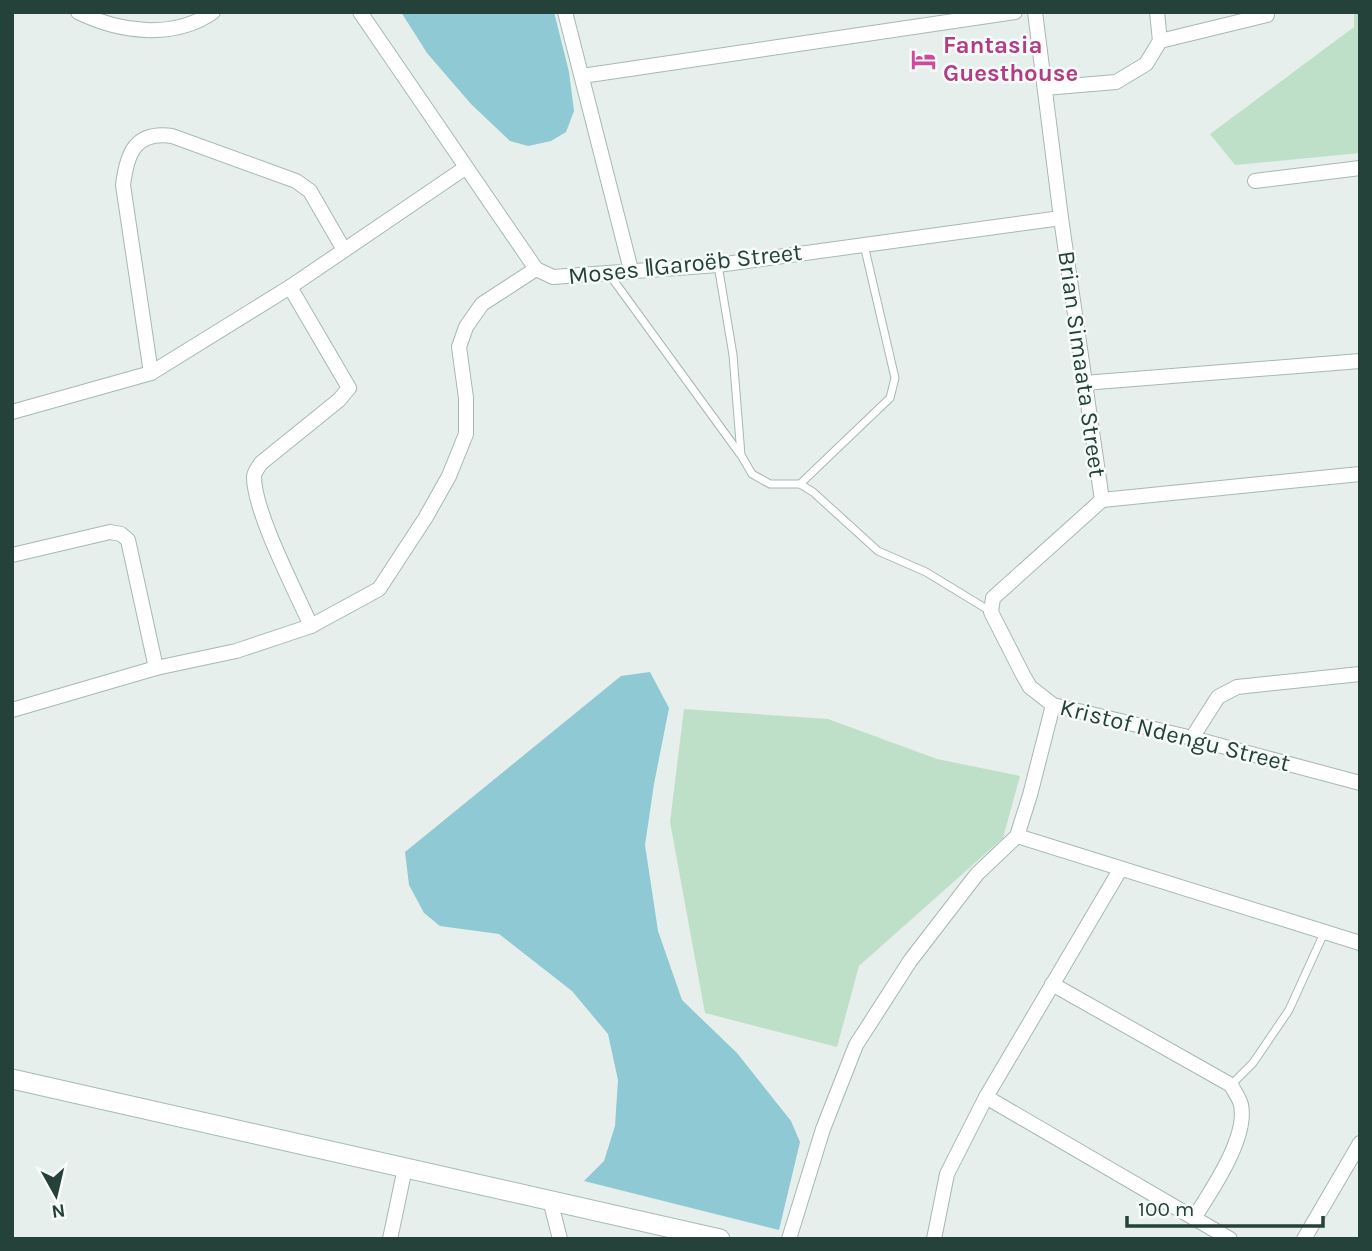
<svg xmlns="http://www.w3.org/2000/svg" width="1372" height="1251" font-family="Karla,sans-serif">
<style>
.green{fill:#bfe0c8}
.water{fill:#8ec9d4}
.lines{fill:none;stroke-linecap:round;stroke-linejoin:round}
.lane-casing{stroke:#a8b8b2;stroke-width:9}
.street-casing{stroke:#a8b8b2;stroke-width:16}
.secondary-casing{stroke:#a4bbb3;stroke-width:21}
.lane{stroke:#fff;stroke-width:7}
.street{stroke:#fff;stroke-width:14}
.secondary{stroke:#fff;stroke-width:19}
.labels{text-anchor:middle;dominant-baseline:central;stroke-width:5;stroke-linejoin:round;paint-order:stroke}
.hotel-label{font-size:24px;font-weight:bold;fill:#b23c85;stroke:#f7fbf9;text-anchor:start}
.street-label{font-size:24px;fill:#24423a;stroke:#f7fbf9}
</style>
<rect width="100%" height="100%" fill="#e6efeb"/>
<g class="green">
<polygon points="1354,12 1360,12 1360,153 1235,165 1210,134 1354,27"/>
<polygon points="684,709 828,719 937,759 1020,776 1003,838 859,966 837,1047 705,1013 670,822"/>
</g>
<g class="water">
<polygon points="401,12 554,12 569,72 574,111 566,132 551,141 528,146 510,141 471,104 427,53"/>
<polygon points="650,672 669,708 654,784 645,845 658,931 682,1000 737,1053 791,1121 800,1142 779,1230 584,1181 604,1161 615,1126 618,1080 608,1034 572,991 499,934 440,926 424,913 409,885 405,852 621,676"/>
</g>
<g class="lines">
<defs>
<g id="lane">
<polyline points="718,265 733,355 741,455 752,474 770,484 800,484 813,492 878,551 926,572 990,611"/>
<polyline points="609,274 740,454"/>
<polyline points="800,484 890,398 895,378 864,245"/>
<polyline points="1231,1085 1253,1063 1289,1010 1324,933"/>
</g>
<g id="street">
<path d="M78 12C119 32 173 40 213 12"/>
<polyline points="360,12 536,269 553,277 718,265 1061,218"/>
<polyline points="565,12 631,270"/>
<polyline points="1035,12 1061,218 1102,500 1360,474"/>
<polyline points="1160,41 1267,15"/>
<polyline points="582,76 1015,12"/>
<polyline points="1045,88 1116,82 1146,64 1160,41 1157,12"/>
<polyline points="1255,181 1360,168"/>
<path d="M290 287 349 388 339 400 261 463C258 468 254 472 254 477 254 512 296 592 311 626"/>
<path d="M151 373 123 185C127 153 135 131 172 136L296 181 310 191 344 250"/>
<polyline points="1084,383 1360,361"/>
<polyline points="12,412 151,373 290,287 465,168"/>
<polyline points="1102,500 993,598 991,612 1023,675 1030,687 1053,705 1192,738 1360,783"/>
<polyline points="12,555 110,532 121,534 128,540 156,668"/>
<polyline points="12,710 156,668 236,651 311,626 379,589 426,517 449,476 466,434 466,398 459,347 466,327 482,304 536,269"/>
<polyline points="1192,738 1218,697 1237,687 1360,674"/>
<polyline points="1017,836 1360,943"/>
<path d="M1052 984 1231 1085C1234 1091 1240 1099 1241 1105 1248 1138 1211 1191 1194 1218"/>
<polyline points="986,1097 1230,1239"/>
<polyline points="550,1200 560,1239"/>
<polyline points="390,1239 405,1168"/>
<polyline points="789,1239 823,1129 856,1045 910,961 977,874 1017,836 1030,795 1053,705"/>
<polyline points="934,1239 947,1174 986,1097 1120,870"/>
<polyline points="1304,1239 1360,1143"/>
</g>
<polyline id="secondary" points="12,1079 720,1239"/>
</defs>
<use href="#lane" class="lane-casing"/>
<use href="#street" class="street-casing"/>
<use href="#secondary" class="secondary-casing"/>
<use href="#lane" class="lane"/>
<use href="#street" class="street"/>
<use href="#secondary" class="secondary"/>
</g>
<defs>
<symbol id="hotel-bare" viewBox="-9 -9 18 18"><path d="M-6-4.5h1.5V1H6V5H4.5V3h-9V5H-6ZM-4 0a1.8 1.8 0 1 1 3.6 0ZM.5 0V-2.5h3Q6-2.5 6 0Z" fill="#d1479c" stroke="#f7fbf9" stroke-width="2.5" paint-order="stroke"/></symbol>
</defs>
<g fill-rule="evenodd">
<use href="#hotel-bare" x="906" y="42" width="35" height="35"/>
</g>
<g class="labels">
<g class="hotel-label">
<text x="943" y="45">Fantasia<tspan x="943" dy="28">Guesthouse</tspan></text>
</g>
<g class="street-label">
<text transform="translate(685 264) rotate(-6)">Moses ǁGaroëb Street</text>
<text transform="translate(1082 364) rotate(82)">Brian Simaata Street</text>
<text transform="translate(1175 735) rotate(14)">Kristof Ndengu Street</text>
</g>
</g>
<rect width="1372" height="1251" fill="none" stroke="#24423a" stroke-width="28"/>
<g transform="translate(56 1195) rotate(172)" stroke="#f7fbf9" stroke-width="5" paint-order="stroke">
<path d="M0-5L12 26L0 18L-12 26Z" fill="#24423a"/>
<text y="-10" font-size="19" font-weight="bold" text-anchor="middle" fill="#24423a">N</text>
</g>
<path d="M1127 1216v10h196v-10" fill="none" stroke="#24423a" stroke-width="3.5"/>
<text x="1138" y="1216" font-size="21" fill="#24423a" stroke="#f7fbf9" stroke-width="5" paint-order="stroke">100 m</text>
</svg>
